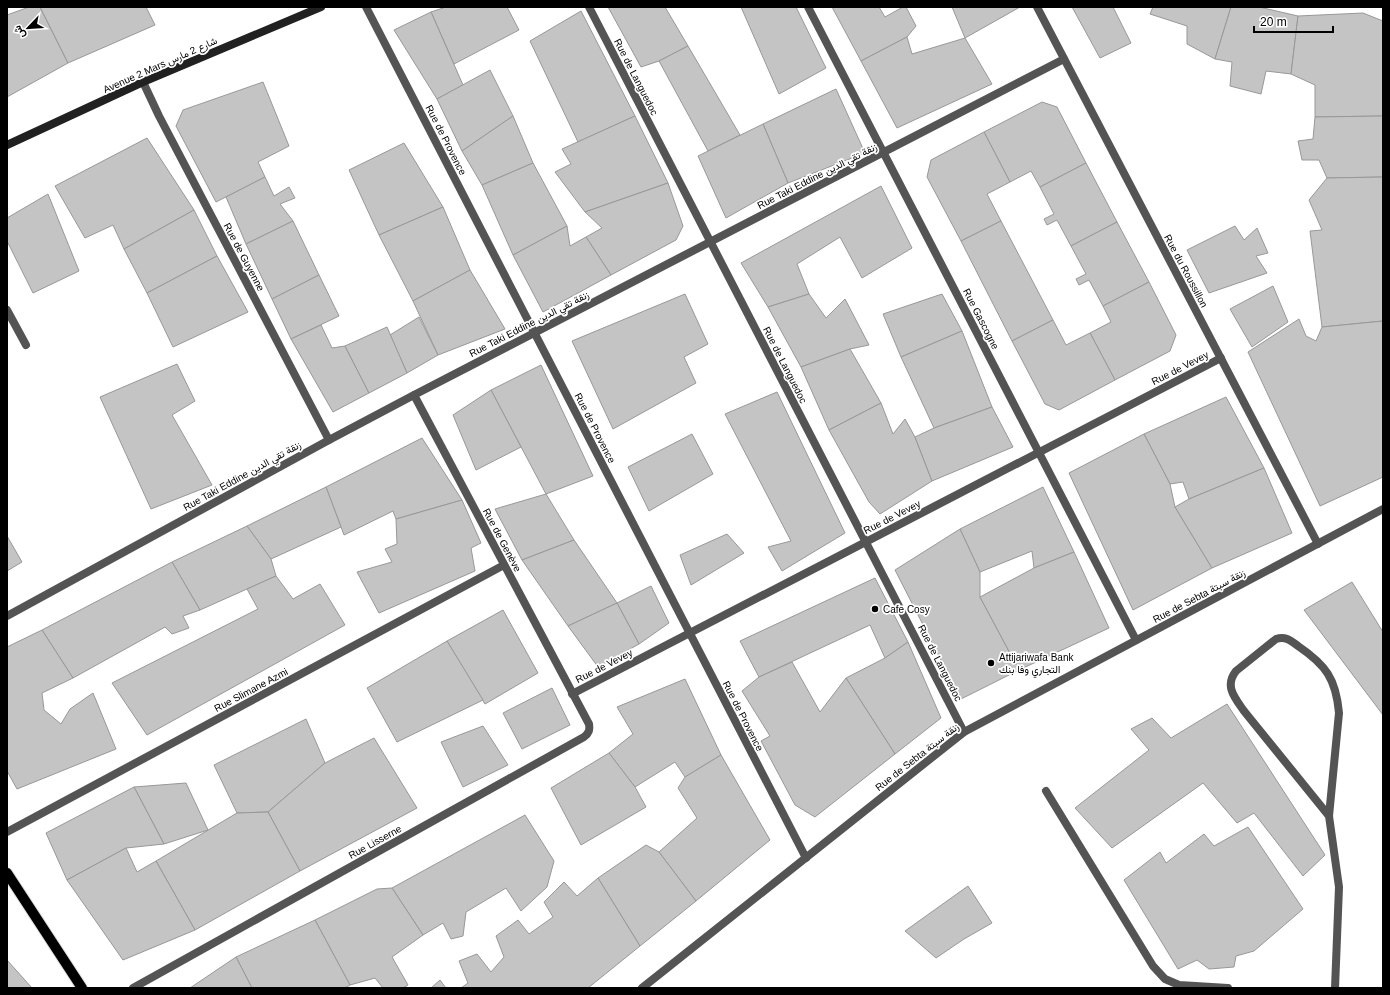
<svg xmlns="http://www.w3.org/2000/svg" width="1390" height="995" font-family="Helvetica,Vazirmatn,sans-serif">
<style>
.building{fill:#c4c4c4;stroke:#989898}
.lines{fill:none;stroke-linecap:round;stroke-linejoin:round}
.primary-casing{stroke:#dbdbdb;stroke-width:12}
.service{stroke:#545454;stroke-width:8}
.minor{stroke:#545454;stroke-width:8}
.secondary{stroke:#212121;stroke-width:8}
.primary{stroke:#000;stroke-width:10}
.poi-dot{fill:#000;stroke:#fff;stroke-width:1.5}
.labels{text-anchor:middle;dominant-baseline:central;stroke-width:3.5;stroke-linejoin:round;paint-order:stroke}
.street-label{font-size:10px;fill:#000;stroke:#fff}
.poi-label{font-size:10px;fill:#000;stroke:#fff;text-anchor:start}
</style>
<rect width="100%" height="100%" fill="#fff"/>
<g class="building">
<polygon points="29,7 40,7 68,63 7,97 7,15"/>
<polygon points="40,7 146,7 155,25 68,63"/>
<polygon points="446,7 507,7 519,30 454,64 431,12"/>
<polygon points="608,7 665,7 688,46 659,61 641,67"/>
<polygon points="741,7 796,7 826,68 779,94"/>
<polygon points="832,7 879,7 885,17 903,7 906,7 916,26 907,37 861,61"/>
<polygon points="952,7 1020,7 965,38"/>
<polygon points="1072,7 1113,7 1131,43 1100,58"/>
<polygon points="1153,7 1231,7 1215,59 1187,44 1187,26 1150,14"/>
<polygon points="1231,7 1259,7 1298,16 1291,74 1266,71 1261,94 1230,86 1232,62 1215,59"/>
<polygon points="581,11 635,116 578,142 530,41"/>
<polygon points="431,12 463,85 437,99 394,30"/>
<polygon points="1363,13 1383,21 1383,116 1315,117 1315,85 1291,74 1298,16"/>
<polygon points="907,37 912,54 965,38 992,84 897,128 861,61"/>
<polygon points="688,46 740,135 708,151 659,61"/>
<polygon points="490,70 513,116 462,151 437,99"/>
<polygon points="263,82 289,146 258,162 265,177 216,202 176,126 183,110"/>
<polygon points="836,89 865,153 788,183 763,124"/>
<polygon points="1042,102 1057,107 1086,163 1040,187 1031,171 1010,182 984,132"/>
<polygon points="513,116 533,163 482,185 462,151"/>
<polygon points="635,116 668,183 585,212 555,172 571,164 562,149"/>
<polygon points="1383,116 1383,177 1327,178 1319,160 1302,160 1298,141 1313,139 1315,117"/>
<polygon points="763,124 788,183 726,218 698,156"/>
<polygon points="984,132 1010,182 987,194 1001,221 961,241 927,177 931,160"/>
<polygon points="147,138 194,210 124,249 113,225 85,238 55,186"/>
<polygon points="404,143 443,207 379,235 349,170"/>
<polygon points="533,163 567,226 513,255 482,185"/>
<polygon points="1086,163 1117,222 1071,246 1057,220 1047,225 1044,219 1054,214 1040,187"/>
<polygon points="265,177 274,196 289,187 295,198 280,204 293,221 246,244 226,197"/>
<polygon points="1383,177 1383,321 1322,327 1310,231 1322,230 1309,200 1327,178"/>
<polygon points="668,183 683,226 676,240 611,275 586,237 602,228 585,212"/>
<polygon points="881,186 912,248 862,278 840,237 797,264 809,294 768,307 741,263"/>
<polygon points="48,194 79,271 33,293 7,241 7,218"/>
<polygon points="443,207 470,270 413,301 379,235"/>
<polygon points="194,210 217,256 147,293 124,249"/>
<polygon points="293,221 319,275 272,299 246,244"/>
<polygon points="1001,221 1053,320 1012,341 961,241"/>
<polygon points="1117,222 1149,282 1103,306 1089,280 1079,285 1076,279 1086,274 1071,246"/>
<polygon points="567,226 570,246 586,237 611,275 543,312 513,255"/>
<polygon points="1235,226 1244,240 1257,228 1268,253 1256,256 1267,273 1209,293 1187,250"/>
<polygon points="217,256 248,312 173,347 147,293"/>
<polygon points="470,270 505,329 438,355 413,301"/>
<polygon points="319,275 339,316 291,339 272,299"/>
<polygon points="1149,282 1176,335 1170,351 1115,380 1090,333 1111,322 1103,306"/>
<polygon points="1273,286 1288,322 1252,347 1230,309"/>
<polygon points="685,294 708,344 684,357 696,383 613,429 572,341"/>
<polygon points="809,294 826,318 845,299 869,345 850,349 801,367 768,307"/>
<polygon points="942,294 962,331 901,357 883,314"/>
<polygon points="419,317 438,355 407,373 390,335"/>
<polygon points="1299,319 1306,336 1316,341 1322,327 1383,321 1383,477 1320,506 1248,352"/>
<polygon points="1053,320 1066,345 1090,333 1115,380 1059,410 1045,404 1012,341"/>
<polygon points="321,325 332,348 345,346 369,393 333,412 291,339"/>
<polygon points="387,327 407,373 369,393 345,346"/>
<polygon points="962,331 992,407 934,428 901,357"/>
<polygon points="850,349 881,403 829,430 801,367"/>
<polygon points="177,364 195,401 172,415 212,485 151,509 100,397"/>
<polygon points="541,365 593,476 546,494 491,390"/>
<polygon points="491,390 521,447 476,470 453,415"/>
<polygon points="777,392 845,533 782,571 768,547 791,541 725,414"/>
<polygon points="1226,397 1264,468 1189,499 1183,482 1170,484 1144,434"/>
<polygon points="881,403 893,434 905,419 915,437 932,481 880,514 869,502 829,430"/>
<polygon points="992,407 1013,447 932,481 915,437 934,428"/>
<polygon points="692,434 713,474 649,511 628,467"/>
<polygon points="1144,434 1170,484 1175,507 1212,568 1133,610 1069,473"/>
<polygon points="422,438 462,500 396,519 393,511 344,535 326,487"/>
<polygon points="1264,468 1292,533 1212,568 1175,507 1189,499"/>
<polygon points="326,487 341,527 271,559 247,526"/>
<polygon points="1043,487 1074,552 1034,568 1032,551 980,572 960,529"/>
<polygon points="546,494 574,540 522,560 495,509"/>
<polygon points="462,500 481,543 471,548 475,571 379,613 357,572 392,562 385,549 397,544 396,519"/>
<polygon points="247,526 271,559 276,576 200,610 172,562"/>
<polygon points="960,529 980,572 980,597 1019,670 961,699 895,570"/>
<polygon points="727,534 744,553 691,585 680,555"/>
<polygon points="7,536 22,562 7,571"/>
<polygon points="574,540 617,603 568,626 522,560"/>
<polygon points="1074,552 1109,628 1019,670 980,597 1034,568"/>
<polygon points="172,562 200,610 183,616 189,628 172,634 165,627 73,678 42,630"/>
<polygon points="276,576 293,599 320,584 345,625 147,735 112,683 258,609 247,589"/>
<polygon points="875,578 908,642 885,658 870,625 759,677 740,641"/>
<polygon points="1352,582 1383,632 1383,715 1304,610"/>
<polygon points="651,586 669,623 639,644 617,603"/>
<polygon points="617,603 639,644 598,667 568,626"/>
<polygon points="503,610 538,673 485,704 447,641"/>
<polygon points="42,630 73,678 42,693 44,710 61,724 70,709 93,693 116,749 17,789 7,771 7,647"/>
<polygon points="447,641 483,700 397,742 367,688"/>
<polygon points="908,642 941,718 895,754 846,678 885,658"/>
<polygon points="792,662 820,712 846,678 895,754 815,817 795,805 761,741 770,736 742,691 759,677"/>
<polygon points="685,679 721,755 685,777 675,762 635,787 609,753 633,734 617,707"/>
<polygon points="552,688 570,725 522,749 503,713"/>
<polygon points="1227,704 1325,855 1303,876 1254,813 1237,823 1203,783 1112,848 1075,808 1149,750 1131,729 1152,718 1171,738"/>
<polygon points="306,719 325,763 268,812 237,813 214,765"/>
<polygon points="483,726 508,765 463,787 441,742"/>
<polygon points="374,738 417,808 300,871 268,812 325,763"/>
<polygon points="609,753 635,787 646,807 581,845 551,788"/>
<polygon points="721,755 770,840 696,901 659,852 697,818 678,788 685,777"/>
<polygon points="186,783 208,830 164,844 134,787"/>
<polygon points="134,787 164,844 126,848 67,880 46,833"/>
<polygon points="268,812 300,871 195,930 156,861 237,813"/>
<polygon points="525,815 554,861 547,887 521,911 506,888 466,912 463,936 451,939 443,923 423,935 392,888"/>
<polygon points="1248,827 1303,909 1254,951 1236,956 1234,967 1209,969 1197,960 1178,969 1124,880 1160,852 1166,863 1204,834 1214,846"/>
<polygon points="646,845 659,852 696,901 640,946 598,878"/>
<polygon points="126,848 137,872 156,861 195,930 123,960 67,880"/>
<polygon points="598,878 640,946 588,988 461,988 468,983 459,961 477,954 491,972 504,957 496,936 518,920 529,934 553,917 544,902 564,882 577,896"/>
<polygon points="968,886 992,923 964,939 936,958 905,931"/>
<polygon points="392,888 423,935 392,957 408,985 403,988 383,988 375,978 350,985 315,920 377,889"/>
<polygon points="315,920 350,985 345,988 252,988 236,957"/>
<polygon points="236,957 252,988 190,988"/>
<polygon points="7,960 32,988 7,988"/>
<polygon points="440,980 446,988 431,988"/>
</g>
<g class="lines">
<defs>
<polyline id="primary" points="7,873 82,988"/>
</defs>
<use href="#primary" class="primary-casing"/>
<g class="service">
<polyline points="1046,791 1153,966 1165,979 1179,985 1228,988"/>
<path d="M1329 816 1244 711C1235 698 1224 686 1236 671L1276 639C1285 636 1290 640 1298 646 1326 665 1336 679 1339 713L1329 816 1339 887 1335 988"/>
</g>
<g class="minor">
<polyline points="366,7 806,858"/>
<polyline points="589,7 964,732"/>
<polyline points="808,7 1136,640"/>
<polyline points="1037,7 1318,544"/>
<polyline points="143,82 159,116 329,440"/>
<polyline points="7,310 26,345"/>
<polyline points="7,616 329,440 414,395 1064,59"/>
<polyline points="572,694 1221,358"/>
<polyline points="7,832 504,565"/>
<path d="M133 988 584 737C589 733 590 730 589 724L414 395"/>
<polyline points="642,988 964,732 1383,509"/>
</g>
<polyline class="secondary" points="7,145 143,82 321,7"/>
<use href="#primary" class="primary"/>
</g>
<g class="poi-dot">
<circle cx="875" cy="609" r="4"/>
<circle cx="991" cy="663" r="4"/>
</g>
<g class="labels">
<g class="street-label">
<text transform="translate(160 65) rotate(-24)">Avenue 2 Mars شارع 2 مارس</text>
<text transform="translate(636 77) rotate(63)">Rue de Languedoc</text>
<text transform="translate(446 140) rotate(63)">Rue de Provence</text>
<text transform="translate(817 176) rotate(-27)">Rue Taki Eddine زنقة تقي الدين</text>
<text transform="translate(244 257) rotate(62)">Rue de Guyenne</text>
<text transform="translate(1186 271) rotate(62)">Rue du Roussillon</text>
<text transform="translate(981 319) rotate(63)">Rue Gascogne</text>
<text transform="translate(529 324) rotate(-27)">Rue Taki Eddine زنقة تقي الدين</text>
<text transform="translate(785 365) rotate(63)">Rue de Languedoc</text>
<text transform="translate(1180 368) rotate(-27)">Rue de Vevey</text>
<text transform="translate(595 428) rotate(63)">Rue de Provence</text>
<text transform="translate(242 476) rotate(-29)">Rue Taki Eddine زنقة تقي الدين</text>
<text transform="translate(892 517) rotate(-27)">Rue de Vevey</text>
<text transform="translate(502 540) rotate(62)">Rue de Genève</text>
<text transform="translate(1199 596) rotate(-28)">Rue de Sebta زنقة سبتة</text>
<text transform="translate(940 663) rotate(63)">Rue de Languedoc</text>
<text transform="translate(604 666) rotate(-27)">Rue de Vevey</text>
<text transform="translate(251 690) rotate(-28)">Rue Slimane Azmi</text>
<text transform="translate(743 716) rotate(63)">Rue de Provence</text>
<text transform="translate(917 757) rotate(-38)">Rue de Sebta زنقة سبتة</text>
<text transform="translate(375 842) rotate(-29)">Rue Lisserne</text>
</g>
<g class="poi-label">
<text x="883" y="609">Cafe Cosy</text>
<text x="999" y="657">Attijariwafa Bank<tspan x="999" dy="12">التجاري وفا بنك</tspan></text>
</g>
</g>
<rect width="1390" height="995" fill="none" stroke="#000000" stroke-width="16"/>
<g transform="translate(28 28) rotate(245)" stroke="#ffffff" stroke-width="3" paint-order="stroke">
<path d="M0-3L7 15L0 10L-7 15Z" fill="#000000"/>
<text y="-6" font-size="11" font-weight="bold" text-anchor="middle" fill="#000000">ش</text>
</g>
<path d="M1254 26v6h79v-6" fill="none" stroke="#000000" stroke-width="2"/>
<text x="1260" y="26" font-size="12" fill="#000000" stroke="#ffffff" stroke-width="3" paint-order="stroke">20 m</text>
</svg>
